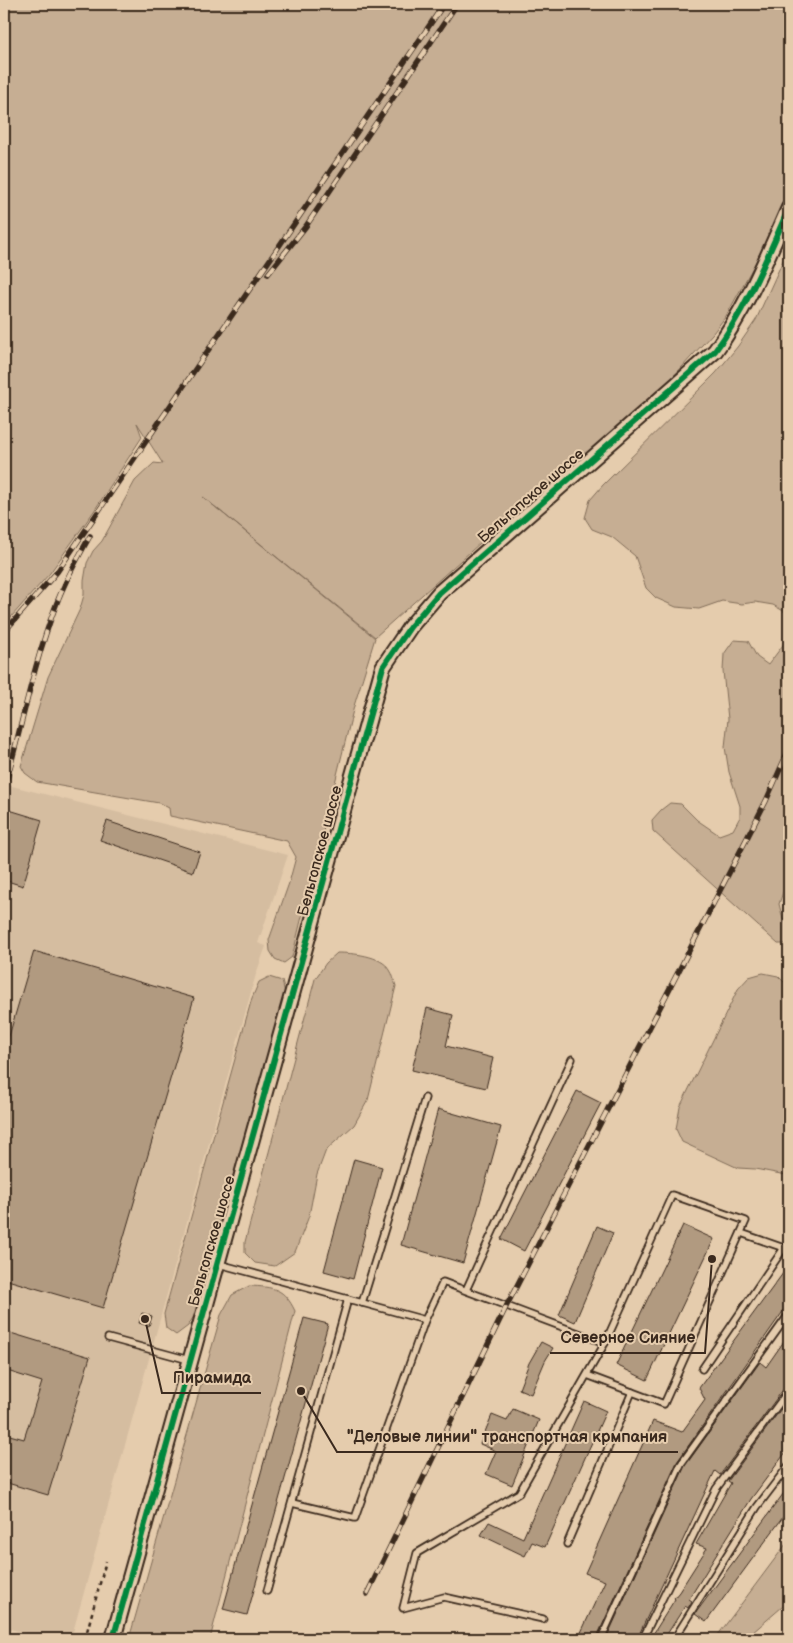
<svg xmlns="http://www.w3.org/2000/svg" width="793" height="1643" font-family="'Balsamiq Sans',sans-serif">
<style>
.built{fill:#d5bda0}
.green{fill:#c6ae93;stroke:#806c58}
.building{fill:#b19a80;stroke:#3b2a1e}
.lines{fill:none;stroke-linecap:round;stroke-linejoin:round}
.service-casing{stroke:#3b2a1e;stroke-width:9}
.tertiary-casing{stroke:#3b2a1e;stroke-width:18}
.path{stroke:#3b2a1e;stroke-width:2.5;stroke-dasharray:4 4;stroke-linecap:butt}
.service{stroke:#e5ccad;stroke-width:5.5}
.tertiary{stroke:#e5ccad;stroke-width:14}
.rail-casing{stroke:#3b2a1e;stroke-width:5.5}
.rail{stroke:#e5ccad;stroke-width:4;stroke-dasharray:11;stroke-linecap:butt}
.cycleway-casing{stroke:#e5ccad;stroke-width:9}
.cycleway{stroke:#00873e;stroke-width:6}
.labels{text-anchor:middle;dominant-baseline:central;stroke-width:4;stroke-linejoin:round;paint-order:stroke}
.street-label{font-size:15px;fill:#3b2a1e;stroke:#e5ccad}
.leader{fill:none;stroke:#3b2a1e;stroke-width:2}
.callout-dot{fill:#3b2a1e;stroke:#e5ccad;stroke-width:2}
.callout-label{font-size:16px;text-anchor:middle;font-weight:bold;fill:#3b2a1e;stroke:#e5ccad;stroke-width:4;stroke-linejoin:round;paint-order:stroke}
</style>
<rect width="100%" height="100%" fill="#e5ccad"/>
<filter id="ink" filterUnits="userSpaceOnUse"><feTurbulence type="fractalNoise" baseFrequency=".02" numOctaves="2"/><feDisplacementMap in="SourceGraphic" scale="10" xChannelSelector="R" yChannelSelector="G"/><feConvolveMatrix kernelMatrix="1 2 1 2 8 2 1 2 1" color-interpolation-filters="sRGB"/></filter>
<g filter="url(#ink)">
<polygon class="built" points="4,784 288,855 258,943 266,946 256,974 71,1639 45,1639 4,1627"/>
<g class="green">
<polygon points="4,4 789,4 789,194 764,247 726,316 713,333 661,390 644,406 480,543 375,637 203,497 375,638 354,706 292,957 284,963 275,959 270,951 269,940 289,883 296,857 287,841 170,816 169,808 159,803 37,782 25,773 21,766 48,677 80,609 84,595 84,581 87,563 93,551 102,541 135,481 154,463 163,464 137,423 142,437 94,511 50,573 4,625"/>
<polygon points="789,247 789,623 787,613 773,605 755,602 742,604 722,601 699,609 676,607 656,598 646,588 635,556 612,537 592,529 585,518 590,500 603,485 716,373 738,346 756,320"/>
<polygon points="789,628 789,874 779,904 783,919 789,927 789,944 778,944 653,831 652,820 661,810 670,803 681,804 697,820 719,835 733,830 740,817 740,806 729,772 725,747 728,719 723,671 724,654 734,640 748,641 757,657 768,665 783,645"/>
<path d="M337 953C352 953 381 955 390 970 393 974 394 981 396 986L368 1100 354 1125 326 1150 317 1174 309 1216 295 1252 275 1266 255 1263 245 1253V1242L315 979 326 963Z"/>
<polygon points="763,973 778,976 789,987 789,1178 786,1175 755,1169 738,1168 682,1142 676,1129 680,1107 738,989 749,977"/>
<polygon points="269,977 282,981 286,997 197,1311 188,1326 176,1335 166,1328 164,1314 252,998 259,982"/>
<path d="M249 1286C274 1287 284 1288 295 1311L210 1639H129L221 1315 232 1295Z"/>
<polygon points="789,1540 789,1601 745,1639 715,1639"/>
</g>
<g class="building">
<polygon points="6,809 42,820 23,886 4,880 4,817"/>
<polygon points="107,821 200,852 193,872 100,840"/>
<polygon points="34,951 194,998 103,1308 4,1279 4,1053"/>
<polygon points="427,1008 453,1015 446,1046 493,1058 486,1088 412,1070"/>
<polygon points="577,1091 601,1103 524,1251 501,1239"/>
<polygon points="438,1109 501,1127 463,1263 401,1245"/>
<polygon points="354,1159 382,1167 353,1279 324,1271"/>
<polygon points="683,1225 714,1239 647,1380 616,1365"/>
<polygon points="597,1226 613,1233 575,1322 559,1315"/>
<polygon points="789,1265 789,1303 677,1462 596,1639 578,1639 605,1581 585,1573 653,1421 682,1432 705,1400 699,1388"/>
<polygon points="142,1313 152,1316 149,1326 139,1323"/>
<polygon points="304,1318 328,1324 247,1615 223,1609"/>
<polygon points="4,1331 90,1357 48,1495 4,1482 4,1443 6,1434 24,1439 42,1382 4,1370"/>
<polygon points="789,1334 789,1385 785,1387 720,1475 715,1471 637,1639 606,1639 685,1466 760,1362 766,1367"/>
<polygon points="541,1342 553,1348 545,1361 531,1394 519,1389 529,1363"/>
<polygon points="789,1398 789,1448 751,1499 689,1599 692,1601 688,1608 685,1606 664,1639 650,1639 675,1599 674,1598 679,1592 707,1548 696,1544 731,1483 728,1481"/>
<polygon points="584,1401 606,1411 545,1547 532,1542 525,1556 481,1535 489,1522 523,1538"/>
<polygon points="513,1409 539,1420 512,1485 486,1474 496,1451 480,1444 492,1415 507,1421"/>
<polygon points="789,1486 789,1509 706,1622 695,1614"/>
</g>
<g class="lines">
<defs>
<g id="service">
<polyline points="741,1233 784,1248"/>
<polyline points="219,1264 425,1320"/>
<polyline points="466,1290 572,1059"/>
<polyline points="362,1303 425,1098"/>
<polyline points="108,1338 189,1360"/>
<polyline points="702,1369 784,1248 789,1248"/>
<polyline points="292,1503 355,1518 425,1320 443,1282 605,1343"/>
<polyline points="567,1544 632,1392"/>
<polyline points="267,1591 348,1299"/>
<polyline points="543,1619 444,1597 403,1608 417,1553 519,1493 605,1343 672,1195 746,1221 664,1404 587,1375"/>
<polyline points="643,1638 716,1489 789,1390"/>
<polyline points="601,1639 681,1464 789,1314"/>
<polyline points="674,1639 757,1507 789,1465"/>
</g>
<path id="tertiary" d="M113 1639 383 667 410 627 439 593 715 351C747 308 767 257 789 208"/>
</defs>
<use href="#service" class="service-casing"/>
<use href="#tertiary" class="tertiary-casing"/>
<polyline class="path" points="85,1639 106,1561"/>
<use href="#service" class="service"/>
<use href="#tertiary" class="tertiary"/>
<defs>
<g id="rail">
<polyline points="268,274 306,226 457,4"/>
<polyline points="4,632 57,572 444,4"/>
<path d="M4 790C21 729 33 665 56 605 65 581 77 559 90 536"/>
<polyline points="367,1594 507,1305 766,801 789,749"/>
</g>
</defs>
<use href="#rail" class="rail-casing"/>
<use href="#rail" class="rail"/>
<defs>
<path id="cycleway" d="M113 1639 383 667 410 627 439 593 715 351C747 308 767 257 789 208"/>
</defs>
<use href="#cycleway" class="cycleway-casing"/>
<use href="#cycleway" class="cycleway"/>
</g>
</g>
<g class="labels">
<g class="street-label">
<text transform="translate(531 496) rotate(-41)">Бельгопское шоссе</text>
<text transform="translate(320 851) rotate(-75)">Бельгопское шоссе</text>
<text transform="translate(212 1241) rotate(-74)">Бельгопское шоссе</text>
</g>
</g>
<path class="leader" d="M712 1259L705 1353H550M145 1319L162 1393H261M301 1391L337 1452H678"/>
<g class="callout-dot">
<circle cx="712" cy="1259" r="5"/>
<circle cx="145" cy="1319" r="5"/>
<circle cx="301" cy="1391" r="5"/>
</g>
<g class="callout-label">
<text x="628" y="1343">Северное Сияние</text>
<text x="212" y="1383">Пирамида</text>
<text x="507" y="1442">"Деловые линии" транспортная крмпания</text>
</g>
<rect width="793" height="1643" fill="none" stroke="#e5ccad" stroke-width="20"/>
<rect x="10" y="10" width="773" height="1623" fill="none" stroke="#3b2a1e" stroke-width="2" filter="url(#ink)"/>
</svg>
